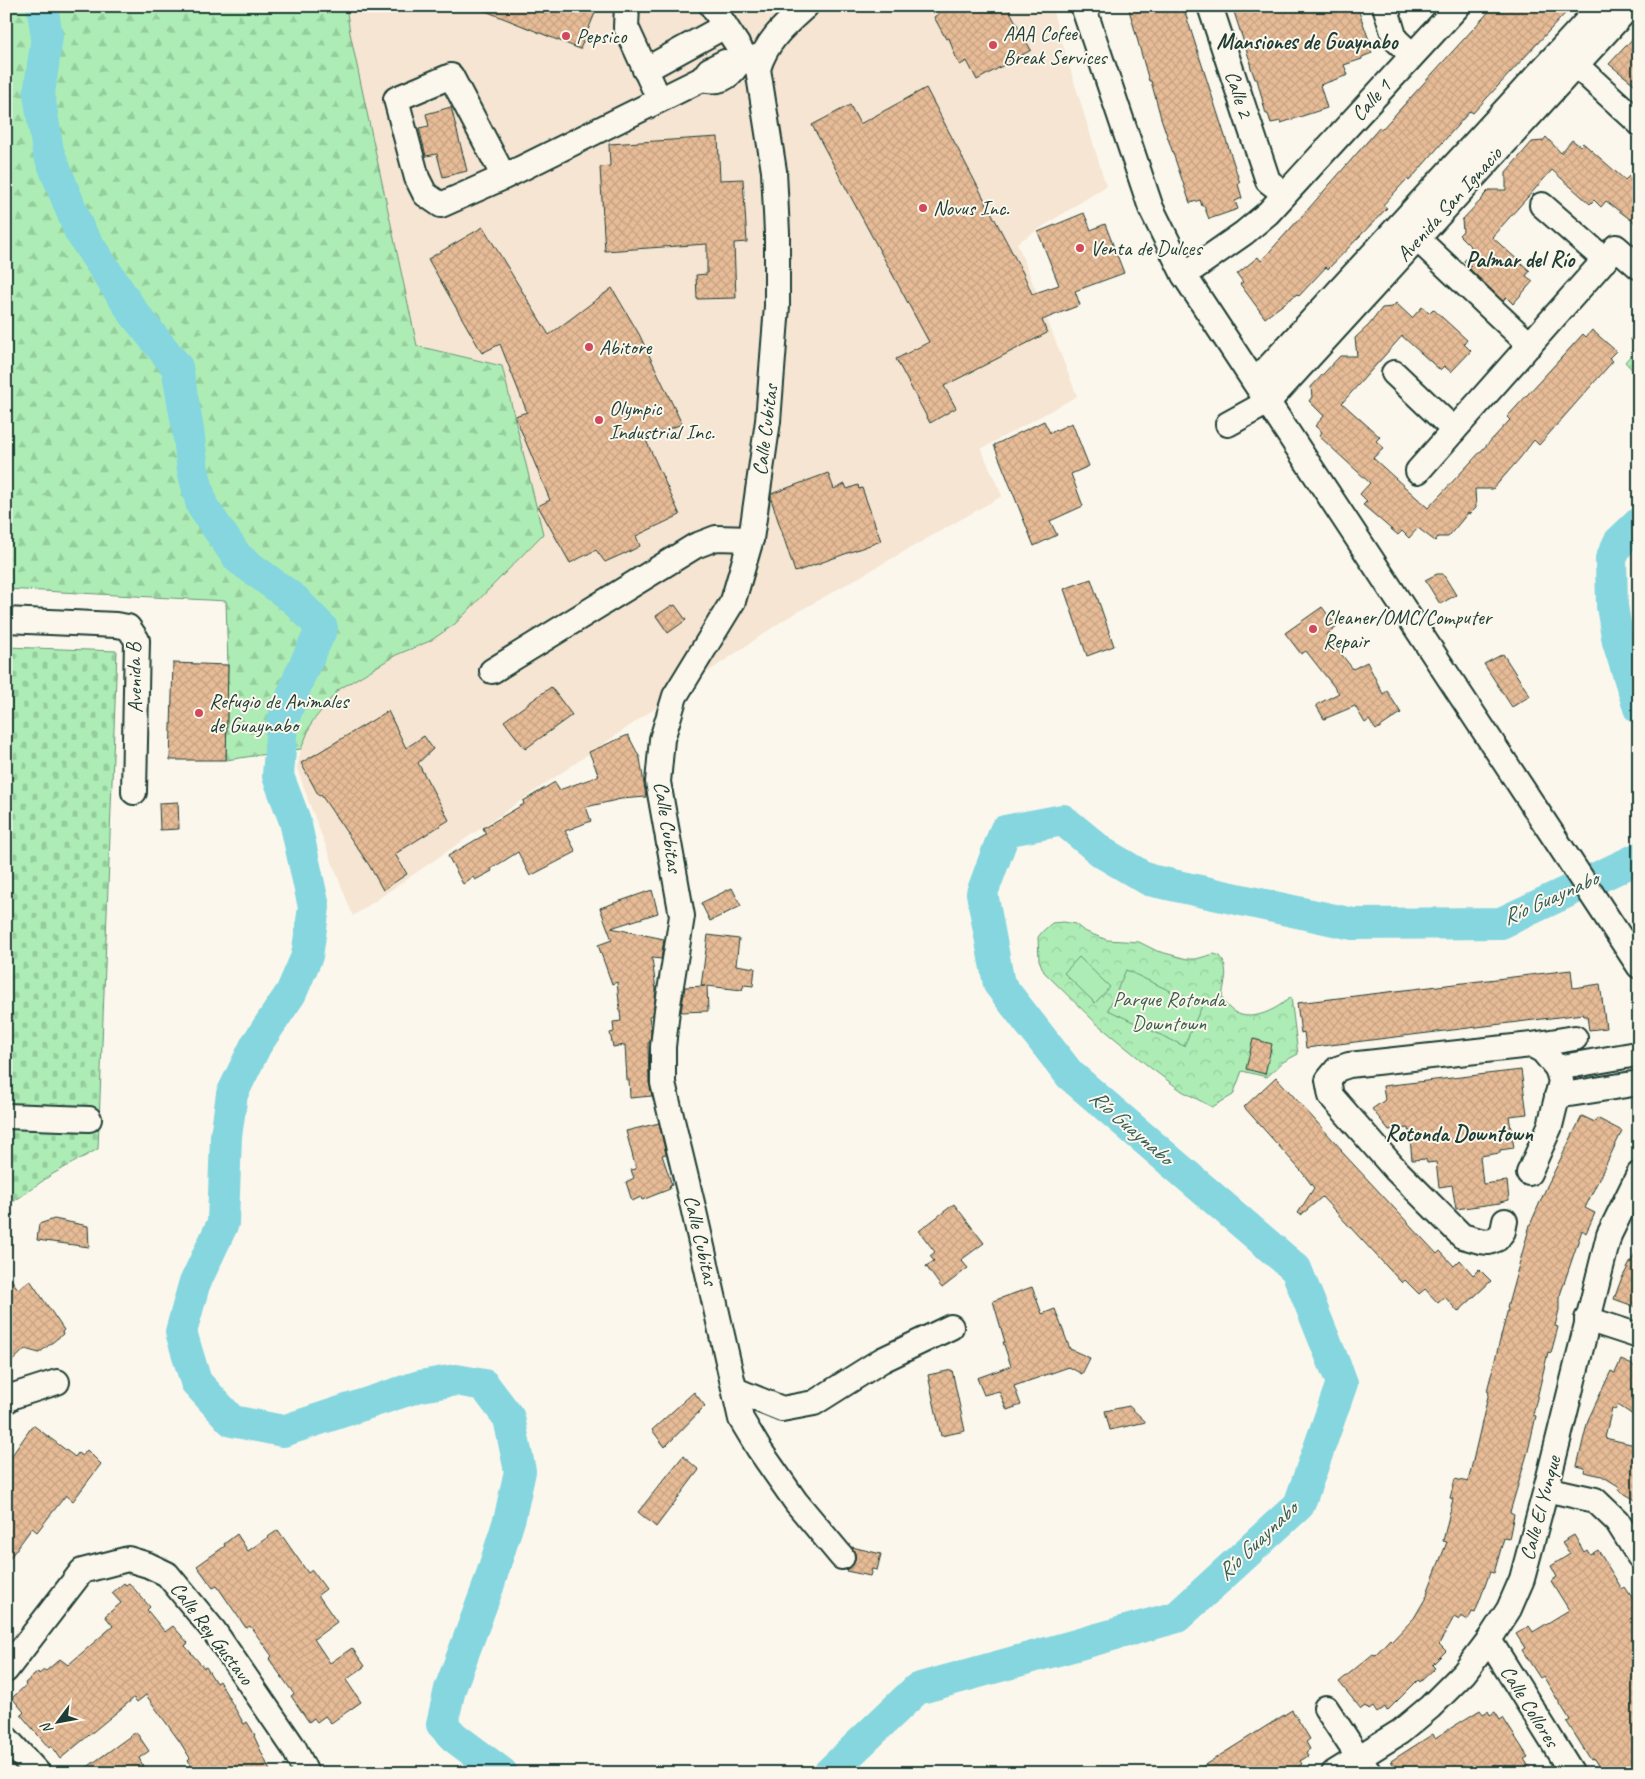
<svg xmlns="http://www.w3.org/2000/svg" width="1645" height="1779" font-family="Caveat,sans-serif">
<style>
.built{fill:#f5e5d2}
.forest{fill:url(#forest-firs);stroke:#669574}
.cemetery{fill:url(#cemetery-stones);stroke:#669574}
.park{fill:url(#park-crowns);stroke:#669574}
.garden{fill:#adedb5;stroke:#669574}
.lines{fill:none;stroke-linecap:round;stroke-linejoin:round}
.river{stroke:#85d6df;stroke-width:32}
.building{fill:url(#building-cross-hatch);stroke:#1f3d34}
.minor-casing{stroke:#1f3d34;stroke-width:28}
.minor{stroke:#fbf7ec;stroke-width:24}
.poi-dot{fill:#d1495b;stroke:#fbf7ec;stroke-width:2}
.labels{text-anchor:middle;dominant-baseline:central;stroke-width:4;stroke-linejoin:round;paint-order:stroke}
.poi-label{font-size:21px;fill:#1f3d34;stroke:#fbf7ec;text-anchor:start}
.street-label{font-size:21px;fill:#1f3d34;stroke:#fbf7ec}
.park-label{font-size:21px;fill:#3b604e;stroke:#fbf7ec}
.neighbourhood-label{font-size:22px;font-weight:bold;fill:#1f3d34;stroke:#fbf7ec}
.water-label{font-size:22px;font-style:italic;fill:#335c56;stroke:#fbf7ec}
</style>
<defs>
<pattern id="forest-firs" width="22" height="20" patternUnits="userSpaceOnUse" patternTransform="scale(1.25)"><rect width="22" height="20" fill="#adedb5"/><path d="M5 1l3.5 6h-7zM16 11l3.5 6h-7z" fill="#94cc9c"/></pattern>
<pattern id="cemetery-stones" width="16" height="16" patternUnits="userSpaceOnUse" patternTransform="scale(1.25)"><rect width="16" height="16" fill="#adedb5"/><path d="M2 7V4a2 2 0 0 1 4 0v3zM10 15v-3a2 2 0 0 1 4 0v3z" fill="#94cc9c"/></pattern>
<pattern id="park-crowns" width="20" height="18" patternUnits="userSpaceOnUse" patternTransform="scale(1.25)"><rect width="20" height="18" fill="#adedb5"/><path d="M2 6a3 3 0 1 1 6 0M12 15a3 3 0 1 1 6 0" fill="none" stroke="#94cc9c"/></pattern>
<pattern id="building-cross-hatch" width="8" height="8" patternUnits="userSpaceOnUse" patternTransform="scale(1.25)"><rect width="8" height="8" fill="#e7bc97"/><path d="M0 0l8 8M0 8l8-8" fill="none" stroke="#c6a283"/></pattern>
</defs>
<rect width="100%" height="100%" fill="#fbf7ec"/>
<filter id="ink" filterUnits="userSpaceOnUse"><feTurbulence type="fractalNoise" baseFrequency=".02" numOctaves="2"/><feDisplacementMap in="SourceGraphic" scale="10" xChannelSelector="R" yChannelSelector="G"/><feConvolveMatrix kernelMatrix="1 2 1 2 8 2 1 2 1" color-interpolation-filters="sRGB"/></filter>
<g filter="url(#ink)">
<polygon class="built" points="346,6 1051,6 1106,186 1017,243 1077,396 981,449 1002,496 785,619 353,916 310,805 297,768 301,749 312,722 338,690 396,655 430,641 502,366 417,346 350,33"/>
<polygon class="forest" points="6,6 346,6 350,33 417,346 502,366 543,534 455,624 430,641 396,655 338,690 312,722 301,749 226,760 228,665 226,601 6,589"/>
<polygon class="cemetery" points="6,647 117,651 98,1149 51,1175 6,1207"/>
<g class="park">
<polygon points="1639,330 1639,377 1625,362 1638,347 1630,339"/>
<path d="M1064 922 1075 924 1084 931 1107 940 1139 942 1157 951 1187 959H1196L1214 954 1220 956C1230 970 1224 982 1222 998 1238 1029 1271 1014 1291 997L1298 1054 1283 1062 1267 1077 1242 1071 1233 1095 1212 1107 1182 1091 1152 1069 1096 1023 1044 972 1039 960 1038 937 1043 931 1052 923Z"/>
</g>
<g class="garden">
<polygon points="1079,957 1110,987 1095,1003 1064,973"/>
<polygon points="1126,970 1202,1006 1184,1046 1108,1010"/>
</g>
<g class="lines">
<g class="river">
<polyline points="42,6 47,36 39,94 48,151 80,232 133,312 177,367 188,430 193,470 202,506 238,558 295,600 322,628 300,675 282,723 278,776 295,821 314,907 307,956 291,993 256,1045 232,1094 226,1136 223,1223 194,1285 181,1332 196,1382 232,1421 283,1431 420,1386 456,1380 484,1385 509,1418 520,1471 510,1517 488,1587 450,1689 442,1724 454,1737 502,1773"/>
<polyline points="1639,523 1619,542 1611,559 1612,606 1618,642 1639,708"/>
<polyline points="829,1773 917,1689 1177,1617 1299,1505 1342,1383 1296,1269 1070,1075 999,984 982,893 1005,831 1063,820 1103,853 1149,880 1353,924 1501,923 1639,858"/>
</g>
</g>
<g class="building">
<polygon points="473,6 598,6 580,49"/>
<polygon points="937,6 1007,6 1031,50 977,80 967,61 960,65 956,58 949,38 946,39 934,17 940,13"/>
<polygon points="1128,6 1141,6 1143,11 1157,6 1183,6 1240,183 1238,184 1242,198 1235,201 1238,209 1209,219 1204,206 1202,206 1200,200 1190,203 1161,118 1151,81 1149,81"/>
<polygon points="1232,6 1357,6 1370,43 1368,43 1372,53 1362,57 1362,59 1344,65 1348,75 1320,85 1327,108 1281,123 1281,121 1271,123 1268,114 1266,114 1257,79 1255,79 1250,65 1251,64"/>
<polygon points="1494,6 1572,6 1473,113 1470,111 1409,181 1407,179 1383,205 1387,208 1328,269 1326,267 1299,296 1297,294 1265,318 1240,284 1243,282 1237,274 1258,257 1261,261 1310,207 1380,127 1382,129"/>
<polygon points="1639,32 1639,88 1609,64"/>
<polygon points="926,88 1023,273 1032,294 1059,285 1038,232 1084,213 1091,230 1105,224 1124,273 1075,291 1080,305 1042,320 1047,333 944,386 956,408 930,423 896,359 929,342 812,125 850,105 860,124"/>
<polygon points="451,107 467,171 443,177 437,154 426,156 419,128 429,126 426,114"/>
<polygon points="718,137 720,180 743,179 747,242 734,243 736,298 697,299 696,275 707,274 707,244 605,251 600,167 610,166 609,144"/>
<polygon points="1546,137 1561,153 1572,140 1580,146 1583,143 1625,180 1629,176 1639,185 1639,226 1606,201 1601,207 1594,200 1590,204 1552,170 1492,237 1530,271 1526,276 1533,281 1513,304 1506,297 1503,301 1469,268 1471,266 1464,261 1474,250 1459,235 1463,231 1462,220 1483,198 1484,195 1489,190 1506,190 1506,172 1532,142 1543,141"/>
<polygon points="483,227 549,335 612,288 639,334 682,424 645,438 680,515 636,536 640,546 625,554 625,553 605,562 596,550 570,563 538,506 550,500 515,416 527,412 500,344 482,353 428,259"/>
<polygon points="1396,303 1412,318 1422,307 1429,313 1433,309 1467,340 1464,344 1471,351 1451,372 1444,366 1440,370 1402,336 1342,403 1380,437 1376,441 1384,448 1373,458 1428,508 1510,420 1507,417 1583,334 1586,337 1592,330 1616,351 1609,358 1613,361 1539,445 1534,440 1520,458 1493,489 1475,489 1476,508 1470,514 1468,513 1448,537 1438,537 1435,541 1418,528 1409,538 1402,531 1398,535 1363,505 1367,501 1360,494 1370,483 1319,436 1322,432 1315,426 1324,416 1309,401 1312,397 1311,387 1340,356 1357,356 1355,338 1369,325 1382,308 1392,307"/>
<polygon points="1044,421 1050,433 1072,423 1089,466 1071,474 1083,506 1050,521 1057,535 1034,546 994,445"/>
<polygon points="828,473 834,489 845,484 847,489 858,485 859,489 862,488 881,541 795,572 771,499 771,494"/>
<polygon points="1437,574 1443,574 1456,595 1440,604 1425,580"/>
<polygon points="1091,579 1114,646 1087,656 1064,589"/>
<polygon points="672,605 673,606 675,605 686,620 668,633 656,616"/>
<polygon points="1322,607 1337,627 1326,635 1353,669 1367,662 1383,694 1387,691 1401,713 1376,730 1369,720 1365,723 1355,706 1324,719 1316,705 1339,693 1306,651 1301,654 1285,633"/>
<polygon points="1503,654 1530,696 1512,707 1484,664"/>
<polygon points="173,663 228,665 226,760 170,760"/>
<polygon points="551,687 572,715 525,749 504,721"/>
<polygon points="388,711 406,748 424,736 433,749 418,763 449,820 395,854 407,874 383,890 369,865 321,795 319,796 301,763"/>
<polygon points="628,735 640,758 646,797 621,799 586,807 591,821 565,831 576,852 530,876 518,852 491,869 492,871 475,880 473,877 463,884 448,856 486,834 483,828 524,804 523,801 530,797 555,782 559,790 599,776 589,752"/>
<polygon points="178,802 179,829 160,830 159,803"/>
<polygon points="732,888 741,906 710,921 701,903"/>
<polygon points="652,890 658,913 611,928 664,939 661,959 652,958 656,990 653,1015 649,1016 651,1031 650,1043 648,1043 649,1083 652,1096 630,1098 629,1080 627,1080 625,1045 613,1047 610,1033 614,1032 613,1022 621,1021 617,982 612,984 598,945 612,940 600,908"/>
<polygon points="708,935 739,939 736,965 755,968 753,986 744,985 742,990 707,986 708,1011 681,1012 685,987 705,986 701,986"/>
<polygon points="1571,970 1573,988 1600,984 1606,1028 1589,1030 1587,1016 1584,1016 1583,1014 1306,1048 1304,1032 1301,1033 1297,1003"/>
<polygon points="1253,1039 1272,1044 1265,1074 1246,1069"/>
<polygon points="1521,1070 1527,1114 1509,1116 1514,1148 1500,1150 1500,1153 1480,1156 1483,1184 1507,1181 1509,1200 1500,1202 1500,1203 1456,1209 1452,1185 1439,1187 1436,1162 1427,1163 1426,1159 1412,1160 1409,1128 1389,1130 1372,1109 1385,1100 1383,1086"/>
<polygon points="1276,1077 1342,1150 1341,1151 1437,1254 1440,1251 1454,1266 1460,1260 1473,1275 1479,1269 1491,1281 1458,1312 1445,1297 1438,1303 1425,1289 1419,1294 1405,1280 1402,1283 1322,1197 1301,1215 1298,1213 1314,1188 1302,1172 1244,1107"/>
<polygon points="1582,1116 1595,1122 1597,1118 1622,1131 1585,1208 1595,1213 1586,1233 1582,1230 1559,1298 1559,1310 1555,1326 1558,1327 1551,1353 1548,1352 1533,1415 1536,1416 1528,1451 1510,1512 1514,1514 1509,1539 1504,1538 1494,1573 1490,1572 1475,1613 1472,1612 1468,1620 1461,1616 1459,1620 1454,1617 1439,1644 1446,1651 1432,1665 1435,1668 1420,1682 1418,1680 1387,1711 1385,1707 1377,1713 1373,1707 1369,1710 1365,1706 1361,1709 1339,1682 1373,1654 1375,1655 1390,1639 1392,1641 1414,1618 1428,1594 1427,1593 1447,1542 1443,1541 1453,1499 1450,1498 1455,1479 1468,1482 1489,1392 1487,1391 1508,1309 1507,1308 1530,1225 1547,1186"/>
<polygon points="659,1123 666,1154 662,1155 672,1185 669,1186 670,1189 642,1200 641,1197 632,1201 626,1182 634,1178 631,1170 636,1169 626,1131"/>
<polygon points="954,1204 984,1243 961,1260 968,1268 942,1288 926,1266 934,1261 930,1256 935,1252 919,1231"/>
<polygon points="54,1219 88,1226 89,1247 37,1240 39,1224"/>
<polygon points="1639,1246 1639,1308 1614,1299 1621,1280"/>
<polygon points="6,1272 18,1289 30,1280 64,1330 62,1332 63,1334 39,1353 25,1349 6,1367"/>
<polygon points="1032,1287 1042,1314 1055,1309 1070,1349 1090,1358 1082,1374 1069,1367 1014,1386 1021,1405 1007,1410 999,1391 984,1395 977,1378 1011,1366 1003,1342 1005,1342 993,1301"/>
<polygon points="1621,1360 1639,1368 1639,1419 1618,1405 1615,1410 1612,1408 1605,1438 1639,1446 1639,1502 1618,1490 1620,1487 1602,1476 1584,1472 1585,1468 1577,1466 1588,1420 1611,1371 1615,1373"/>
<polygon points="952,1370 965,1431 941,1436 928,1375"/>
<polygon points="694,1392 705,1406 665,1447 652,1430"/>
<polygon points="1129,1406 1146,1422 1110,1430 1105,1411"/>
<polygon points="33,1425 75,1457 78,1453 82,1456 87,1450 101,1464 73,1501 66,1495 37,1532 32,1528 6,1563 6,1464"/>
<polygon points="683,1456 699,1470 656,1527 638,1512"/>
<polygon points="278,1530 308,1573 312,1570 326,1589 318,1595 337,1622 314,1639 330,1663 352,1648 365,1666 346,1680 361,1702 331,1723 325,1716 317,1722 314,1718 309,1722 291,1696 294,1694 269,1659 272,1656 250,1626 246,1628 217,1586 213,1588 197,1566 225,1546 224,1544 237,1534 248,1551"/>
<polygon points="1574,1535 1584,1552 1587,1550 1590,1555 1598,1550 1622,1589 1625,1587 1639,1608 1639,1773 1614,1773 1610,1767 1602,1772 1594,1759 1591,1760 1567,1722 1570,1720 1543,1676 1540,1678 1522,1650 1525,1648 1516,1634 1529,1626 1533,1632 1569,1610 1551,1581 1557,1577 1551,1566 1570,1554 1562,1542"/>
<polygon points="852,1547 881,1554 877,1570 872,1569 870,1576 846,1571 855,1561 855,1554"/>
<polygon points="124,1583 126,1585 129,1583 150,1607 147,1610 165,1632 173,1626 188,1643 185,1646 204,1668 206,1667 216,1683 219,1681 244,1724 247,1722 255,1735 254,1736 271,1773 195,1773 188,1760 190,1758 180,1742 146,1695 137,1702 134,1698 60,1759 51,1746 49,1748 21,1715 24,1712 12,1698 26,1685 25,1683 38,1672 39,1674 44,1670 46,1671 60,1659 68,1665 113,1626 105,1616 121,1603 112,1593"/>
<polygon points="1292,1710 1310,1739 1306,1742 1310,1749 1306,1752 1308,1756 1300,1761 1302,1764 1289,1773 1192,1773"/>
<polygon points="1480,1710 1483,1714 1488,1711 1490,1715 1495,1712 1500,1720 1503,1718 1528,1757 1524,1759 1533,1773 1399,1773 1391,1761 1433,1734 1435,1738"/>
<polygon points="136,1732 149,1751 139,1758 143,1766 138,1768 140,1773 79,1773"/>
</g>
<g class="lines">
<defs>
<g id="minor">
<polyline points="627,6 626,27 659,99"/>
<polyline points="712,6 748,61"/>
<path d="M806 6C785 25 766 41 758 69L774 171 777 233V306L768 421 751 539 733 601 675 696 662 739 658 782 682 916 667 1010 663 1047V1083L693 1207 741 1419 759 1449 796 1502 842 1557"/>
<polyline points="1083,6 1151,208 1184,275 1639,966"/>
<polyline points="1210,6 1268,181 1285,194"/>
<polyline points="1385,6 1395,39 1412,55"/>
<path d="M738 64C728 79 719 83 702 79L709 70 725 62 738 64 762 55"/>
<polyline points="1576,65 1639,123"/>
<polyline points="645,70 725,26"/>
<polyline points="504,177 441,205 425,194 417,178 396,99 451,76 504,177 702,79"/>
<polyline points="1542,205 1605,260"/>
<polyline points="1406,228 1530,345"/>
<polyline points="1184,275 1244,233 1268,213 1458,6"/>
<polyline points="1394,373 1454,430"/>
<polyline points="1255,382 1601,6"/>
<polyline points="1228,424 1268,402 1630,6"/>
<polyline points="1418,471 1616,247 1639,267"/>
<polyline points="6,620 116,625 128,627 137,640 134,792"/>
<polyline points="492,671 695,546 716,538 751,539"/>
<polyline points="1532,1045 1575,1038"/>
<polyline points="1557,1068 1637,1054"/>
<polyline points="1557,1096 1639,1083"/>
<polyline points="6,1116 89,1119"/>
<polyline points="1505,1221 1503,1231 1497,1239 1489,1242 1480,1241 1462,1236 1395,1169 1331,1096 1328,1080 1337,1069 1349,1065 1532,1045 1543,1051 1557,1068 1561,1081 1550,1126 1529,1173"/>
<polyline points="1587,1319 1639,1336"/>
<polyline points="735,1390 782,1409 814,1403 882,1360 951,1327"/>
<polyline points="6,1401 13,1396 57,1382"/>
<polyline points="1546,1489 1595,1500 1617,1521 1639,1556"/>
<polyline points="1489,1640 1572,1773"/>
<polyline points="6,1670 82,1571 128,1559 148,1565 167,1574 214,1631 294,1748 306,1773"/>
<polyline points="1326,1708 1369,1773"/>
<polyline points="6,1738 38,1773"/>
<polyline points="1334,1773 1400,1732 1430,1707 1464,1673 1489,1640 1509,1609 1522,1579 1546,1489 1609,1235 1639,1174"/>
</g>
</defs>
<use href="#minor" class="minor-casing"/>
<use href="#minor" class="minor"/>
</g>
</g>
<g class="poi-dot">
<circle cx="566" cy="36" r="5"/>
<circle cx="993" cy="45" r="5"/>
<circle cx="923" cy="208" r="5"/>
<circle cx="1080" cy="248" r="5"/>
<circle cx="589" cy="347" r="5"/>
<circle cx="599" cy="420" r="5"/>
<circle cx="1313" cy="629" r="5"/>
<circle cx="199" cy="713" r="5"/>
</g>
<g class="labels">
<g class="poi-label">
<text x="1003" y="33">AAA Cofee<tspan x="1003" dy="24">Break Services</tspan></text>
<text x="576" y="36">Pepsico</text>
<text x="933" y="208">Novus Inc.</text>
<text x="1090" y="248">Venta de Dulces</text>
<text x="599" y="347">Abitore</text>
<text x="609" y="408">Olympic<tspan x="609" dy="24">Industrial Inc.</tspan></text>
<text x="1323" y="617">Cleaner/OMC/Computer<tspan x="1323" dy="24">Repair</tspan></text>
<text x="209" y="701">Refugio de Animales<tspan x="209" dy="24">de Guaynabo</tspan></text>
</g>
<g class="street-label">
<text transform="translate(1239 94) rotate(72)">Calle 2</text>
<text transform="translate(1371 100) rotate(-48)">Calle 1</text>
<text transform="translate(1449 204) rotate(-48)">Avenida San Ignacio</text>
<text transform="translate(765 430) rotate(-83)">Calle Cubitas</text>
<text transform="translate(134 678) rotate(-92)">Avenida B</text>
<text transform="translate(668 827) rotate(81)">Calle Cubitas</text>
<text transform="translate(701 1240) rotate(77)">Calle Cubitas</text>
<text transform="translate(1540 1508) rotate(-75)">Calle El Yunque</text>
<text transform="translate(212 1633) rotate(53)">Calle Rey Gustavo</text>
<text transform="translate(1530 1706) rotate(58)">Calle Collores</text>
</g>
<g class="park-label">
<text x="1169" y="999">Parque Rotonda<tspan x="1169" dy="24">Downtown</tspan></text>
</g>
<g class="neighbourhood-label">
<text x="1307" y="42">Mansiones de Guaynabo</text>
<text x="1520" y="260">Palmar del Río</text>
<text x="1459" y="1134">Rotonda Downtown</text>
</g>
<g class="water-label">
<text transform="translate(1550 898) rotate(-24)">Río Guaynabo</text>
<text transform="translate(1131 1127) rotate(41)">Río Guaynabo</text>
<text transform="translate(1257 1541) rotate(-44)">Río Guaynabo</text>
</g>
</g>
<rect width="1645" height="1779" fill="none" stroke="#fbf7ec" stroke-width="25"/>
<rect x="12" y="12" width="1620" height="1754" fill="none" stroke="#1f3d34" stroke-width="2" filter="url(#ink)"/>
<g transform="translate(58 1722) rotate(238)" stroke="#fbf7ec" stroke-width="4" paint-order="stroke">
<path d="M0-4L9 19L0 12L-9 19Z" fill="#1f3d34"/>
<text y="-8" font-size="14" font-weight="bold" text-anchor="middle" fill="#1f3d34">N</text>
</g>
</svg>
